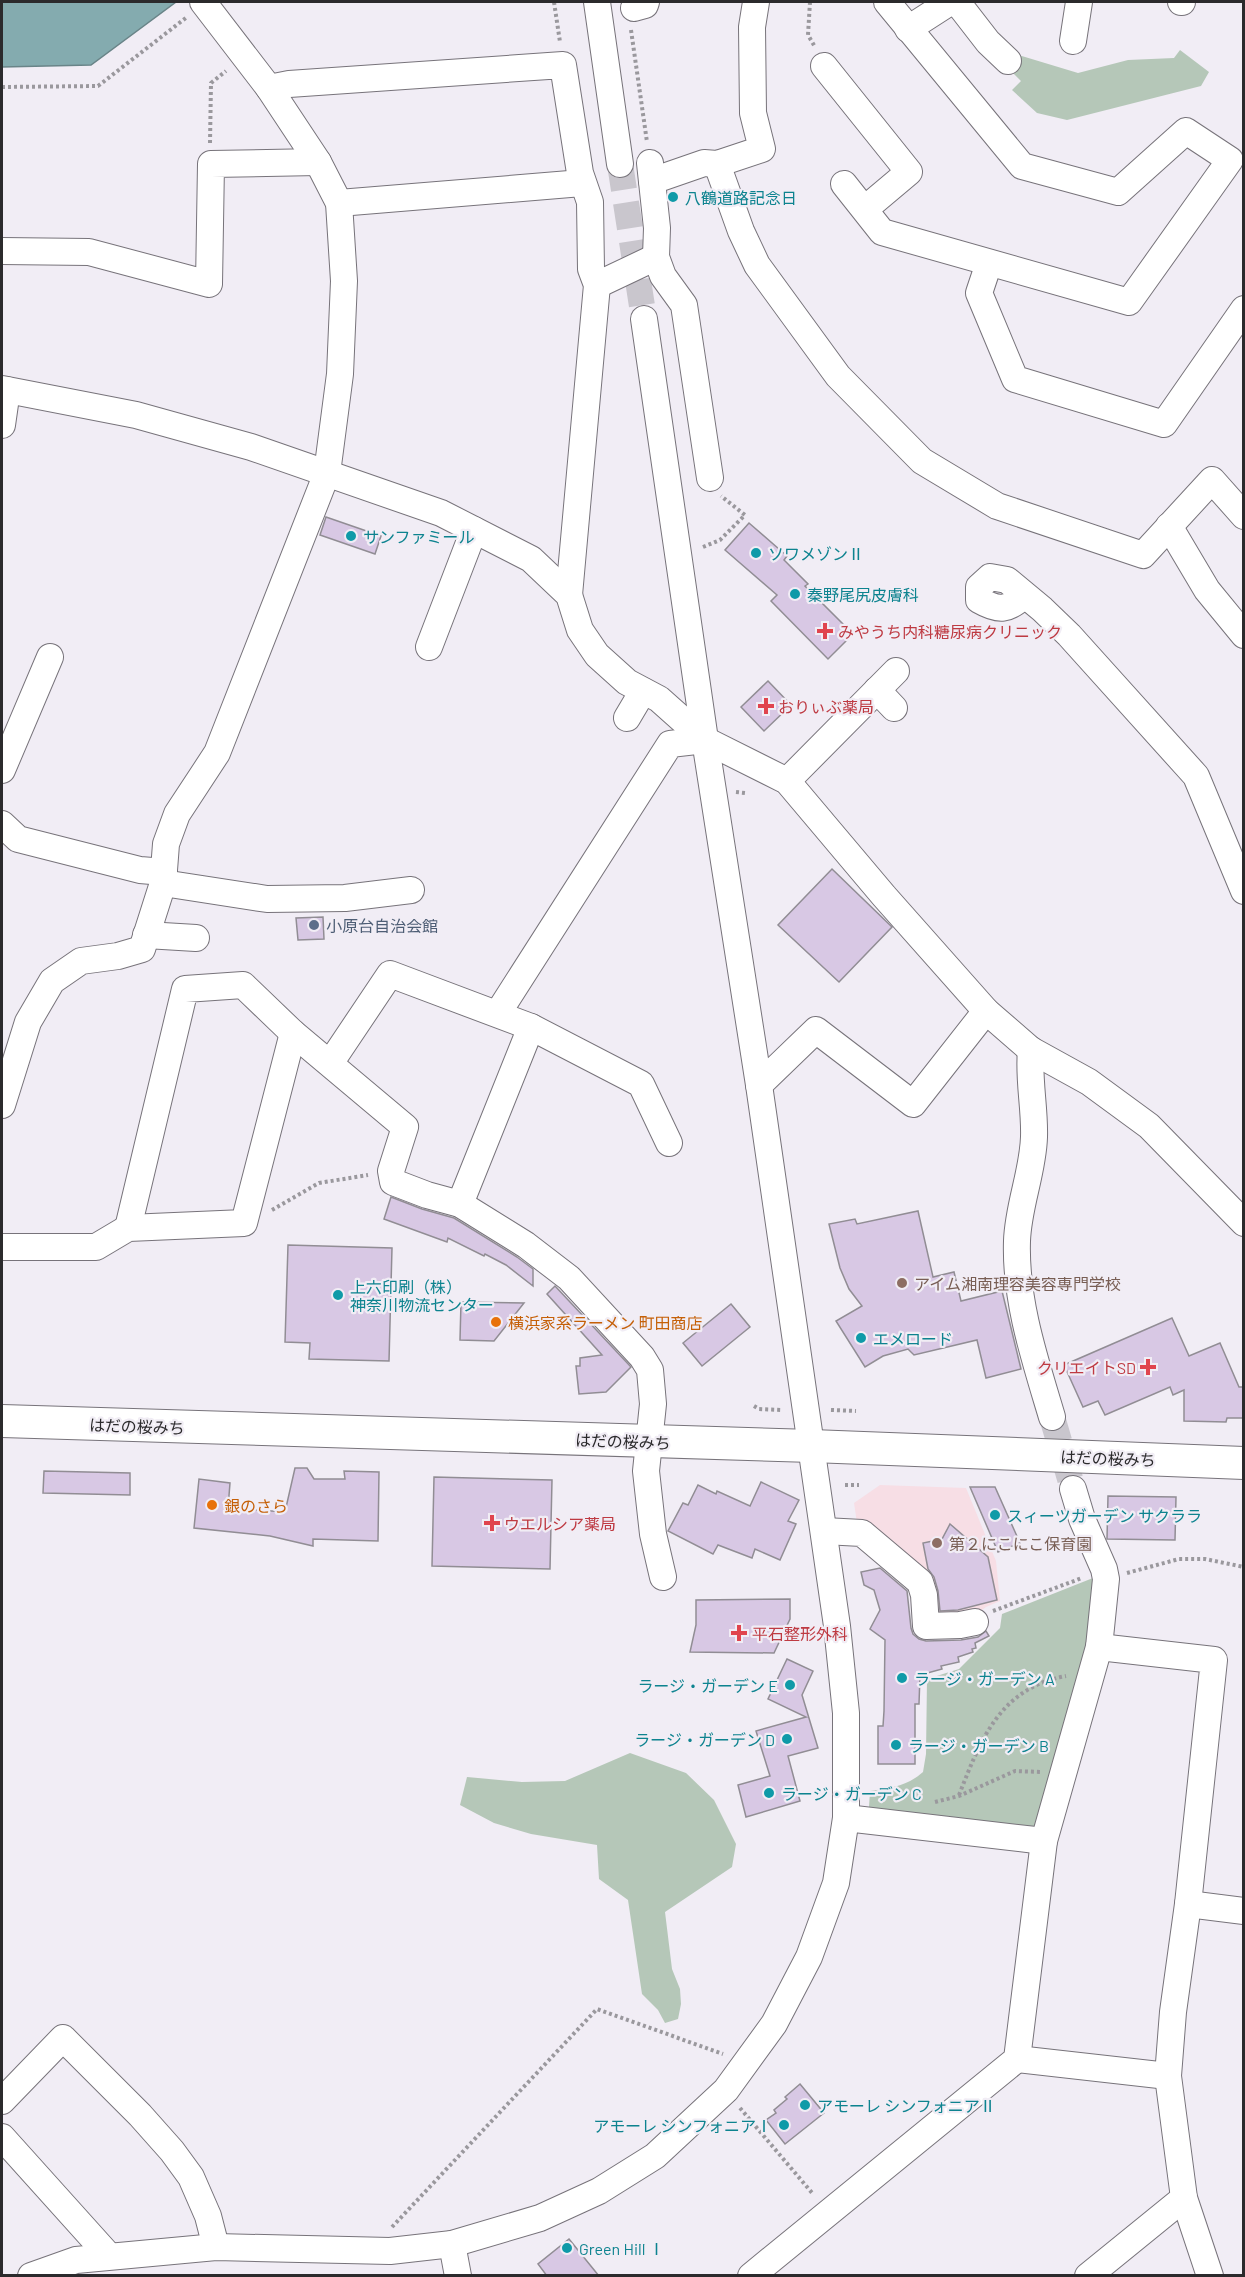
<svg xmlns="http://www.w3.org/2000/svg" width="1245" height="2277" font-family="Barlow,'Noto Sans JP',sans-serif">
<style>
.education{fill:#f7dee5}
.green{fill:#b5c7b8}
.water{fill:#84abaf;stroke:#698488;stroke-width:1.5}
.building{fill:#d8c8e4;stroke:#918d94;stroke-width:1.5}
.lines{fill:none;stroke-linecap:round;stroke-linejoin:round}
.minor-tunnel{stroke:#c9c6cd;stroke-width:26;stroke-dasharray:26 13;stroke-linecap:butt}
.minor-casing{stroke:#77737a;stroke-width:28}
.major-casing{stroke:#77737a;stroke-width:34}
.path{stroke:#9a989d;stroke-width:4;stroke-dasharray:3 3;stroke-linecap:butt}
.minor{stroke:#fff;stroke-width:26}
.major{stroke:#fff;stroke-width:32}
.culture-dot{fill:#0f9aa8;stroke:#f1edf5;stroke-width:2}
.health-dot{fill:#e0444e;stroke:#f1edf5;stroke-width:2}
.service-dot{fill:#5c6f8a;stroke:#f1edf5;stroke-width:2}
.education-dot{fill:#8d6e63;stroke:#f1edf5;stroke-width:2}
.food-dot{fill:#e8710a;stroke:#f1edf5;stroke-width:2}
.labels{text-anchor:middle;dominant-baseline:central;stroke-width:4.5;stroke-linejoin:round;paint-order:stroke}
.culture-label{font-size:16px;fill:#0d838f;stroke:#f1edf5;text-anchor:start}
.health-label{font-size:16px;fill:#be3a42;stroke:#f1edf5;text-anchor:start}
.service-label{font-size:16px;fill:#4e5e75;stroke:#f1edf5;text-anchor:start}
.education-label{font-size:16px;fill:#785e54;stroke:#f1edf5;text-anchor:start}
.food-label{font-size:16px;fill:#c56008;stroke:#f1edf5;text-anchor:start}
.street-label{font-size:16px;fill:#2b2a2c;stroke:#f1edf5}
</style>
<rect width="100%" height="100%" fill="#f1edf5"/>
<polygon class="education" points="880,1485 966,1488 996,1561 1000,1601 986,1607 970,1619 940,1620 857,1523 854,1503"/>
<g class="green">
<polygon points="1180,50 1209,72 1201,86 1067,120 1037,113 1012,90 1021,81 1004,64 1015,54 1078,73 1128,60 1174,58"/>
<path d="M1098 1576 1091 1644 1039 1823 1032 1828 869 1807 870 1791C892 1788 907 1786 923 1772L926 1754 927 1679 959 1669 1000 1628 1002 1614Z"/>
<polygon points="630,1753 686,1773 714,1800 736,1844 732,1867 665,1912 672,1969 680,1989 681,2004 678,2019 665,2023 658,2010 642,1994 628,1900 599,1879 597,1845 531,1834 494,1823 460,1805 467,1777 522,1782 565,1781"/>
</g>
<polygon class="water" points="2,2 176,2 91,65 2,67"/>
<g class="building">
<polygon points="326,517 381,536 375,554 320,535"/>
<polygon points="749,523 787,556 784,560 808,584 805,586 853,634 828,659 771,601 777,595 725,550"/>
<polygon points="768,681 791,705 764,731 741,707"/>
<polygon points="832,869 892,927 839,982 778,925"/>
<polygon points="323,917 324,939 298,940 296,918"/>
<polygon points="391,1197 422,1209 454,1218 517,1257 533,1269 533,1286 506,1265 485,1254 484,1256 448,1238 447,1242 384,1219"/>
<polygon points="918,1211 933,1277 954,1272 961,1301 1002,1291 1021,1369 986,1378 977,1340 914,1355 908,1349 883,1356 865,1367 836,1321 862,1306 849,1289 840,1268 829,1224 855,1219 857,1224"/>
<polygon points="288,1245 392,1248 389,1361 309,1359 310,1343 285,1342"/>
<polygon points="555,1286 631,1367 606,1392 579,1394 576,1366 580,1366 580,1358 602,1355 547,1294"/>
<polygon points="461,1302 524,1303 494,1341 460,1340"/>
<polygon points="731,1304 750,1327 702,1366 683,1343"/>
<polygon points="1172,1318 1189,1356 1220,1343 1239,1387 1244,1387 1244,1418 1227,1418 1226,1422 1184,1421 1184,1390 1173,1395 1170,1387 1105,1415 1098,1401 1083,1407 1064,1365"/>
<polygon points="295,1468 307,1468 314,1479 345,1479 344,1471 379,1472 378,1541 313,1539 313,1546 270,1536 194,1528 199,1479 230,1483 228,1508 285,1512"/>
<polygon points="44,1471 130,1473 130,1495 43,1493"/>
<polygon points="434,1477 552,1480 550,1569 432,1566"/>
<polygon points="761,1482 799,1500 788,1521 796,1524 780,1560 755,1549 752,1558 718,1545 713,1554 668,1531 683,1503 688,1505 698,1485 716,1494 717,1491 750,1506"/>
<polygon points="970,1487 995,1487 1020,1543 998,1552"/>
<polygon points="1108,1496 1176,1497 1175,1540 1107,1539"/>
<polygon points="950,1524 988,1557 997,1600 958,1610 940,1611 938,1591 934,1577 928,1569 923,1543 942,1539"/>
<polygon points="880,1568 907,1591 911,1628 913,1634 919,1639 926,1641 961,1640 978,1637 986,1631 989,1636 975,1643 976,1648 972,1649 973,1652 958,1657 959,1662 941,1666 942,1669 920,1675 919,1704 915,1704 915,1764 878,1764 878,1726 883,1726 884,1711 885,1640 870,1629 880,1610 874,1590 864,1585 861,1572"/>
<polygon points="790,1599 790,1619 774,1653 690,1652 696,1625 696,1600"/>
<polygon points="787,1659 813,1671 802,1695 818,1748 788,1756 800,1801 746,1817 738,1785 770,1776 756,1731 806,1717 768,1699"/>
<polygon points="800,2084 824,2113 785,2144 766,2120 776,2113 774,2110 787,2099 785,2097"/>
<polygon points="569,2239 599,2276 547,2276 538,2264"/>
</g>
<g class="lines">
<g class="minor-tunnel">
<polyline points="620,164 644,319"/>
<polyline points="1052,1417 1073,1489"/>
</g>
<defs>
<g id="minor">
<polyline points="597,2 620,164"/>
<polyline points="957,2 988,42 1008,61"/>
<polyline points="1181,2 1182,2"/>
<polyline points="634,8 645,5 646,2"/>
<polyline points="908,29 950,2"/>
<polyline points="1073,41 1079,2"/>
<polyline points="824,66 909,172 865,209"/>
<polyline points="269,88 289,84 563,65 580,173 590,202 591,269 597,285 569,595"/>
<polyline points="650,163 657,228 656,257 663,276 684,305 710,478"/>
<polyline points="717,164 741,231 757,265 838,376 922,461 997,506 1143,555 1212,480 1244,516"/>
<polyline points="652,181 704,163 717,164 762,149 753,113 752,27 756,2"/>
<polyline points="844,184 882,232 1129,302 1230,160 1186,131 1118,192 1022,166 887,2"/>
<polyline points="339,203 582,183"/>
<polyline points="2,251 89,252 209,284 211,164 318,162"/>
<polyline points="989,263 979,293 1015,379 1164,424 1244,309"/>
<polyline points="597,285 656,257"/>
<polyline points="2,389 136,415 251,447 441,513 531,559 569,595 580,630 597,655 627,682 659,699 705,740 787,781 884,896 986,1011 1031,1050 1089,1082 1149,1126 1244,1223"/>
<polyline points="2,425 7,390"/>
<polyline points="1169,526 1207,590 1244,635"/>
<path d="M1025 595C1007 610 1000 612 979 600V587L990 577 1007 580 1042 609 1069 635 1196 776 1244 891"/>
<polyline points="429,647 474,530"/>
<polyline points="877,690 894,708"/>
<polyline points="627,718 643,691"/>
<polyline points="2,770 50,657"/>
<polyline points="787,781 896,671"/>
<polyline points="2,824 18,839 140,870 164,872"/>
<polyline points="163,883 267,899 345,898 411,890"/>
<polyline points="146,935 196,938"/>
<polyline points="498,1013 670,744 705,740"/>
<path d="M1031 1050C1028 1078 1035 1108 1034 1137 1033 1172 1018 1206 1017 1241 1015 1301 1035 1360 1052 1417"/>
<polyline points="331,1062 390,974 531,1027 641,1084 669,1143"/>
<polyline points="759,1085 816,1030 913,1104 986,1011"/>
<polyline points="2,1105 28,1022 52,981 81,961 118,956 142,949 163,883 166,844 177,814 217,753 327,473 340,374 344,281 339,203 318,162 269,88 203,2"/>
<polyline points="460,1204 531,1027"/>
<polyline points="128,1228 185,989 243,985 293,1033 405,1127 391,1171 393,1182 427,1195 460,1204 526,1245 569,1278 642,1357 650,1370 653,1404 646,1471 653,1534 663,1577"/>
<polyline points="2,1247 96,1247 128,1228 244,1223 293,1033"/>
<polyline points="824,1531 862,1533 920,1582 924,1595 926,1626 960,1625 975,1622"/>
<polyline points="1099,1647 1214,1660 1188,1904 1173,2012 1168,2076 1184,2198 1210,2276"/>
<polyline points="846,1818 1044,1841"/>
<polyline points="1188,1904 1244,1911"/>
<polyline points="1017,2059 1168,2076"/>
<polyline points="2,2101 63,2038 140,2115 172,2151 191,2177 208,2216 216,2247"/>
<polyline points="2,2137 109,2256"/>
<polyline points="452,2244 458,2276"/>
<polyline points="31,2276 76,2260 216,2247 390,2251 452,2244 540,2218 599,2191 655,2156 726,2090 774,2024 809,1957 836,1883 846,1818 846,1713 837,1626 759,1085 705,740 644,319"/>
<polyline points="751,2276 1017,2059 1044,1841 1099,1647 1106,1579 1104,1569 1082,1519 1073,1489"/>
<polyline points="1088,2276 1184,2198"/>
</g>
<polyline id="major" points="2,1421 812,1446 1244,1463"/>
</defs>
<use href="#minor" class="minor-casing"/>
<use href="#major" class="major-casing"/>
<g class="path">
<polyline points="554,2 560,42"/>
<polyline points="810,2 808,35 815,47"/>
<polyline points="631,30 647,142"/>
<polyline points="2,87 98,86 187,17"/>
<polyline points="210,143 211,83 226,71"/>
<polyline points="703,547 720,540 745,515 721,496"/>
<polyline points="736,792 745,793"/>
<polyline points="272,1210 319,1183 368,1175"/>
<polyline points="754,1406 759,1409 781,1410"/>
<polyline points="831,1410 856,1411"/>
<polyline points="845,1485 859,1485"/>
<polyline points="1127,1573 1179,1559 1205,1559 1244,1567"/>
<polyline points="993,1611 1082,1578"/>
<path d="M959 1795C981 1739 1000 1688 1066 1676"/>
<polyline points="935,1802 959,1796 1015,1771 1041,1772"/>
<polyline points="740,2108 813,2194"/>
<polyline points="392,2227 597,2009 723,2054"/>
</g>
<use href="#minor" class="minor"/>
<use href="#major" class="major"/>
</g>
<g class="culture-dot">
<circle cx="673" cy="197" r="6"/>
<circle cx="351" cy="536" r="6"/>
<circle cx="756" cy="553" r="6"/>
<circle cx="795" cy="594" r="6"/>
<circle cx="338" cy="1295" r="6"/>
<circle cx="861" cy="1338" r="6"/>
<circle cx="995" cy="1515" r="6"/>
<circle cx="902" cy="1678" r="6"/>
<circle cx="790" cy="1685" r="6"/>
<circle cx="787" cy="1739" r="6"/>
<circle cx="896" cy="1745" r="6"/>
<circle cx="769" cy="1793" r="6"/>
<circle cx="805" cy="2105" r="6"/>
<circle cx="784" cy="2125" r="6"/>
<circle cx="567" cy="2248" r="6"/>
</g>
<g class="health-dot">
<path d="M822 622h6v6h6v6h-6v6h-6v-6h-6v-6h6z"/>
<path d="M763 697h6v6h6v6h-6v6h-6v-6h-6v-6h6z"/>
<path d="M1145 1358h6v6h6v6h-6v6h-6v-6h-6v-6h6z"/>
<path d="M489 1514h6v6h6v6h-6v6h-6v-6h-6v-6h6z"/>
<path d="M736 1624h6v6h6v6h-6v6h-6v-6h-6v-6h6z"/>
</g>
<circle class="service-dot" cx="314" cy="925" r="6"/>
<g class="education-dot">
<circle cx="902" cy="1283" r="6"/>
<circle cx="937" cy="1543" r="6"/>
</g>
<g class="food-dot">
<circle cx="496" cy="1322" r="6"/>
<circle cx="212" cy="1505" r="6"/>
</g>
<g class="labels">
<g class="culture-label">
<text x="685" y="197">八鶴道路記念日</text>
<text x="363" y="536">サンファミール</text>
<text x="768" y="553">ソワメゾンⅡ</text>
<text x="807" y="594">秦野尾尻皮膚科</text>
<text x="350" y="1286">上六印刷（株）<tspan x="350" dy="18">神奈川物流センター</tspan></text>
<text x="873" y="1338">エメロード</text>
<text x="1007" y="1515">スィーツガーデン サクララ</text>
<text x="914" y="1678">ラージ・ガーデン A</text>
<text x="778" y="1685" text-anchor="end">ラージ・ガーデン E</text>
<text x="775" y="1739" text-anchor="end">ラージ・ガーデン D</text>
<text x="908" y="1745">ラージ・ガーデン B</text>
<text x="781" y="1793">ラージ・ガーデン C</text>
<text x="817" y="2105">アモーレ シンフォニアⅡ</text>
<text x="772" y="2125" text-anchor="end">アモーレ シンフォニアⅠ</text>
<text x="579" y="2248">Green Hill Ⅰ</text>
</g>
<g class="health-label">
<text x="838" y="631">みやうち内科糖尿病クリニック</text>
<text x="778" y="706">おりぃぶ薬局</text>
<text x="1136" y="1367" text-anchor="end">クリエイトSD</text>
<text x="504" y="1523">ウエルシア薬局</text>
<text x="752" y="1633">平石整形外科</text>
</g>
<g class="service-label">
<text x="326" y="925">小原台自治会館</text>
</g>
<g class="education-label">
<text x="914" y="1283">アイム湘南理容美容専門学校</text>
<text x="949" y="1543">第２にこにこ保育園</text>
</g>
<g class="food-label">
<text x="508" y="1322">横浜家系ラーメン 町田商店</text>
<text x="224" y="1505">銀のさら</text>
</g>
<g class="street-label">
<text transform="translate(137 1426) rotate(2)">はだの桜みち</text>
<text transform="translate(623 1441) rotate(2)">はだの桜みち</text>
<text transform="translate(1108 1458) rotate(2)">はだの桜みち</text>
</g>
</g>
<rect width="1245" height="2277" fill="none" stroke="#2b2a2c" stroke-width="6"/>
</svg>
